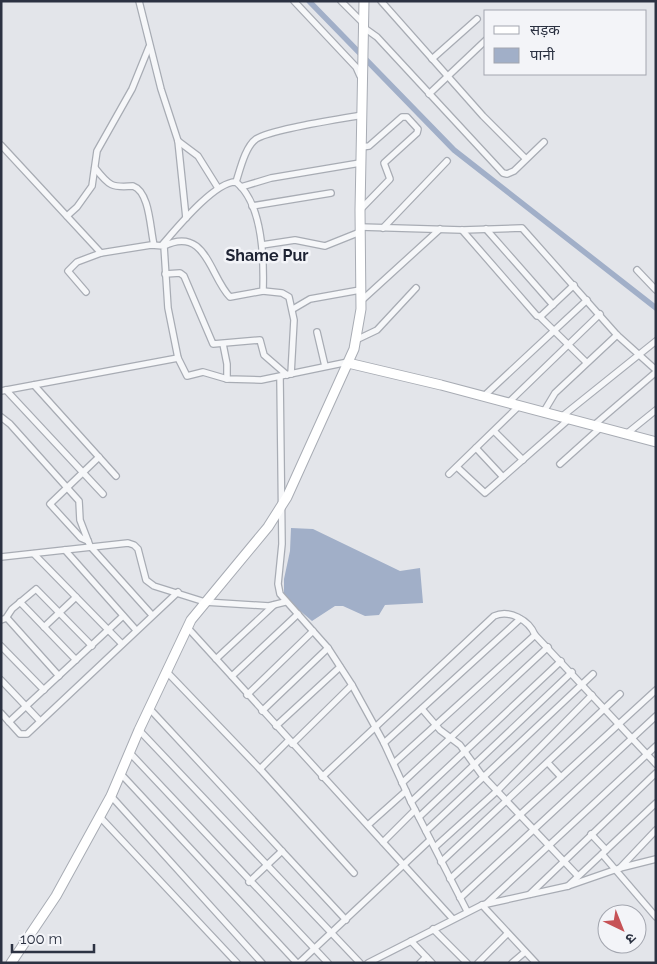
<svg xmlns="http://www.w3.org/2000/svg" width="657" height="964" font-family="Raleway,'Noto Sans Devanagari',sans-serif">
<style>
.water{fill:#a1afc8}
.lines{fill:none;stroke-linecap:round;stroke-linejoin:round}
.canal{stroke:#a1afc8;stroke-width:5.5}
.street-casing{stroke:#a8acb4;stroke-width:8}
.secondary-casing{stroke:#a8acb4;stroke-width:11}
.street{stroke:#f6f7f9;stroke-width:5.5}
.secondary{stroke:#fff;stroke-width:9}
.labels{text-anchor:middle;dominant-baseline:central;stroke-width:5;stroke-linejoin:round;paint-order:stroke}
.quarter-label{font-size:16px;font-weight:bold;fill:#1e2333;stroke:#f3f4f8}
</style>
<rect width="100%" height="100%" fill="#e3e5ea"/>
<polygon class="water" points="291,528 313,529 400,571 420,568 423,603 385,605 379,615 365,616 343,606 335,606 312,621 284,597 284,579 290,551"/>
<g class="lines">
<polyline class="canal" points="309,1 454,150 656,308"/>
<defs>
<g id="street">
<polyline points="139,1 161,89 178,141 186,218"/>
<polyline points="294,1 356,67 360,76"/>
<polyline points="341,1 363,23"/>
<polyline points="381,1 483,116 525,158"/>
<polyline points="363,27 377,37 503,173 507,174 514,171 544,142"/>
<polyline points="432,59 477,19"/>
<polyline points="429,94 486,40"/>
<polyline points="178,141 198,156 218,188"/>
<polyline points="1,145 101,253 151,245 164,246 168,308 178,358 187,376 203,372 227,379 261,380 348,362"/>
<path d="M95 168C109 186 112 188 133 186 150 192 150 229 154 245"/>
<path d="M236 182C240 170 245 147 256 139 271 129 341 119 362 115"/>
<polyline points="241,187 271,178 360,163"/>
<polyline points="252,206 331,193"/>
<polyline points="360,210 390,179 384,163 417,133 418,129 407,117 402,117 369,146 362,147"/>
<polyline points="67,216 77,207 92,186 97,151 132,89 149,47"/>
<polyline points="360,227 462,230 522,228 617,335 656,370"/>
<polyline points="383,228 447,161"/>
<polyline points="486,229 553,305"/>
<polyline points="462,230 537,316 541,316 574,285"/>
<path d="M162 245C176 229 215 181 236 182 263 204 264 259 263 291L230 297C210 277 206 225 164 246"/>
<polyline points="262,245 295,240 325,246 360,232"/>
<polyline points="637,270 656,290"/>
<polyline points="165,274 180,273 184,276 213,344 260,340 264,355 287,375"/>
<polyline points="263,291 282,293 289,297 294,320 291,374"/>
<polyline points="86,292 68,271 77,262 101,253"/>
<polyline points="361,301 440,229"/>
<polyline points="293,309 310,299 360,290"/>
<polyline points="540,317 586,362"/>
<polyline points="317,332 325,366"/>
<polyline points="356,340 377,330 416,288"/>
<polyline points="223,344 227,364 227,379"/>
<polyline points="280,377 282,544 278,584 280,594 328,648 352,685 384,743 411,802 467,911"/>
<polyline points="34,385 116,476"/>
<polyline points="6,390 103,494"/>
<polyline points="1,391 178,358"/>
<polyline points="484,396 587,300"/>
<polyline points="508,403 600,314"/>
<polyline points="543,413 555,393 617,335"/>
<polyline points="1,417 10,424 79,501 80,520 90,546 152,615"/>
<polyline points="560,418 656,341"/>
<polyline points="593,426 656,372"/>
<polyline points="495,432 523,460"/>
<polyline points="625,435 656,410"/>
<polyline points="476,448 503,477"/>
<polyline points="560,464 599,429"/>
<polyline points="457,467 485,493 568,420"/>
<polyline points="449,474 519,406"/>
<polyline points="88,541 81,538 50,504 99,457"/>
<polyline points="65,550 136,630"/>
<polyline points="34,554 122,644"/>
<polyline points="1,557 128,543 134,545 138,549 146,580 154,586 205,602 269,606 285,602"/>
<polyline points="20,602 76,660"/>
<polyline points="6,618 12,609 36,589 92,646"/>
<polyline points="1,620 7,618 59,676"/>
<polyline points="44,627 76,597"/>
<polyline points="187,627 452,918"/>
<polyline points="1,646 44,690"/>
<polyline points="216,659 274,605"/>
<polyline points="166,671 260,769 354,873"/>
<polyline points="232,676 298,614"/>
<polyline points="1,680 40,721"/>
<polyline points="247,695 313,631"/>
<polyline points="149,708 346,920"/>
<polyline points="422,709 440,730 460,745 481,774 577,875"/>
<polyline points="262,711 328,648"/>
<polyline points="1,713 20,734 27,734 178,592"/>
<polyline points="9,722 123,616"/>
<polyline points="276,726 340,667"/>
<polyline points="139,730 360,963"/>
<polyline points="384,743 520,619"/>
<polyline points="292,744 352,685"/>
<polyline points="130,753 328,963"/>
<polyline points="394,763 535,635 656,764"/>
<polyline points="548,763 561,777"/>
<polyline points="260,769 289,740"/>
<polyline points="121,774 297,963"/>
<path d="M322 777 494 616C509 609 529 620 535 635"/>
<polyline points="402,783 548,647"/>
<polyline points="111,796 262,963"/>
<polyline points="411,802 561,661"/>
<polyline points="100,817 237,963"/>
<polyline points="419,817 572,672"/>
<polyline points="368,825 406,791"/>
<polyline points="426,831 593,674"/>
<polyline points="591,834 606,850"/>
<polyline points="383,842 415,810"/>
<polyline points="435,847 498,790 592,695"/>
<polyline points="602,854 656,917"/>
<polyline points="441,862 620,694"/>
<polyline points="620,868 656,830"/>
<polyline points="450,879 656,690"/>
<polyline points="249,882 282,851"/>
<polyline points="568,886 656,803"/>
<polyline points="530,894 656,773"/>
<polyline points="460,898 656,716"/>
<polyline points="486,904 656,746"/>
<polyline points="482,905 536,963"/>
<polyline points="433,929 467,963"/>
<polyline points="411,941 432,963"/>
<polyline points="299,963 430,840"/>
<polyline points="368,963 482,905 568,886 620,868 656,859"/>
<polyline points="420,963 426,957"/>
<polyline points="478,963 507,934"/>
<polyline points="512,963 525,952"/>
</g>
<g id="secondary">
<polyline points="348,363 441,385 656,442"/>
<polyline points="11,963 56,896 111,796 139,730 191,620 268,527 287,497 354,349 361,309 360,210 364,1"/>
</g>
</defs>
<use href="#street" class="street-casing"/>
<use href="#secondary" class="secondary-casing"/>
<use href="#street" class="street"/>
<use href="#secondary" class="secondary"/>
</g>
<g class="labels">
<g class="quarter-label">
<text x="267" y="255">Shame Pur</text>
</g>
</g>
<rect width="657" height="964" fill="none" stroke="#2c3242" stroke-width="5"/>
<rect x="484" y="10" width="162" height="65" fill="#f3f4f8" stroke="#a3a6af"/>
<rect x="494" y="26" width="25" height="8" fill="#ffffff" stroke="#a3a6af"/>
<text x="530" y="35" font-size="15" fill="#2c3242">सड़क</text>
<rect x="494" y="48" width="25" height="15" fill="#a1afc8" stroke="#a3a6af"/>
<text x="530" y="60" font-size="15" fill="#2c3242">पानी</text>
<g transform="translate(622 929) rotate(137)"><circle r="24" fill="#f3f4f8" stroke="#a3a6af"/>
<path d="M0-4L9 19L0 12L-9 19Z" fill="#c65256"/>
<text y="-8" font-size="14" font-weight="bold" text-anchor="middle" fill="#2c3242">उ</text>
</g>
<path d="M12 944v8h82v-8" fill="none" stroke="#2c3242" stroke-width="2.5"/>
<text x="20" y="944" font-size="15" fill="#2c3242" stroke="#f3f4f8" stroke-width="4" paint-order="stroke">100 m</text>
</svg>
